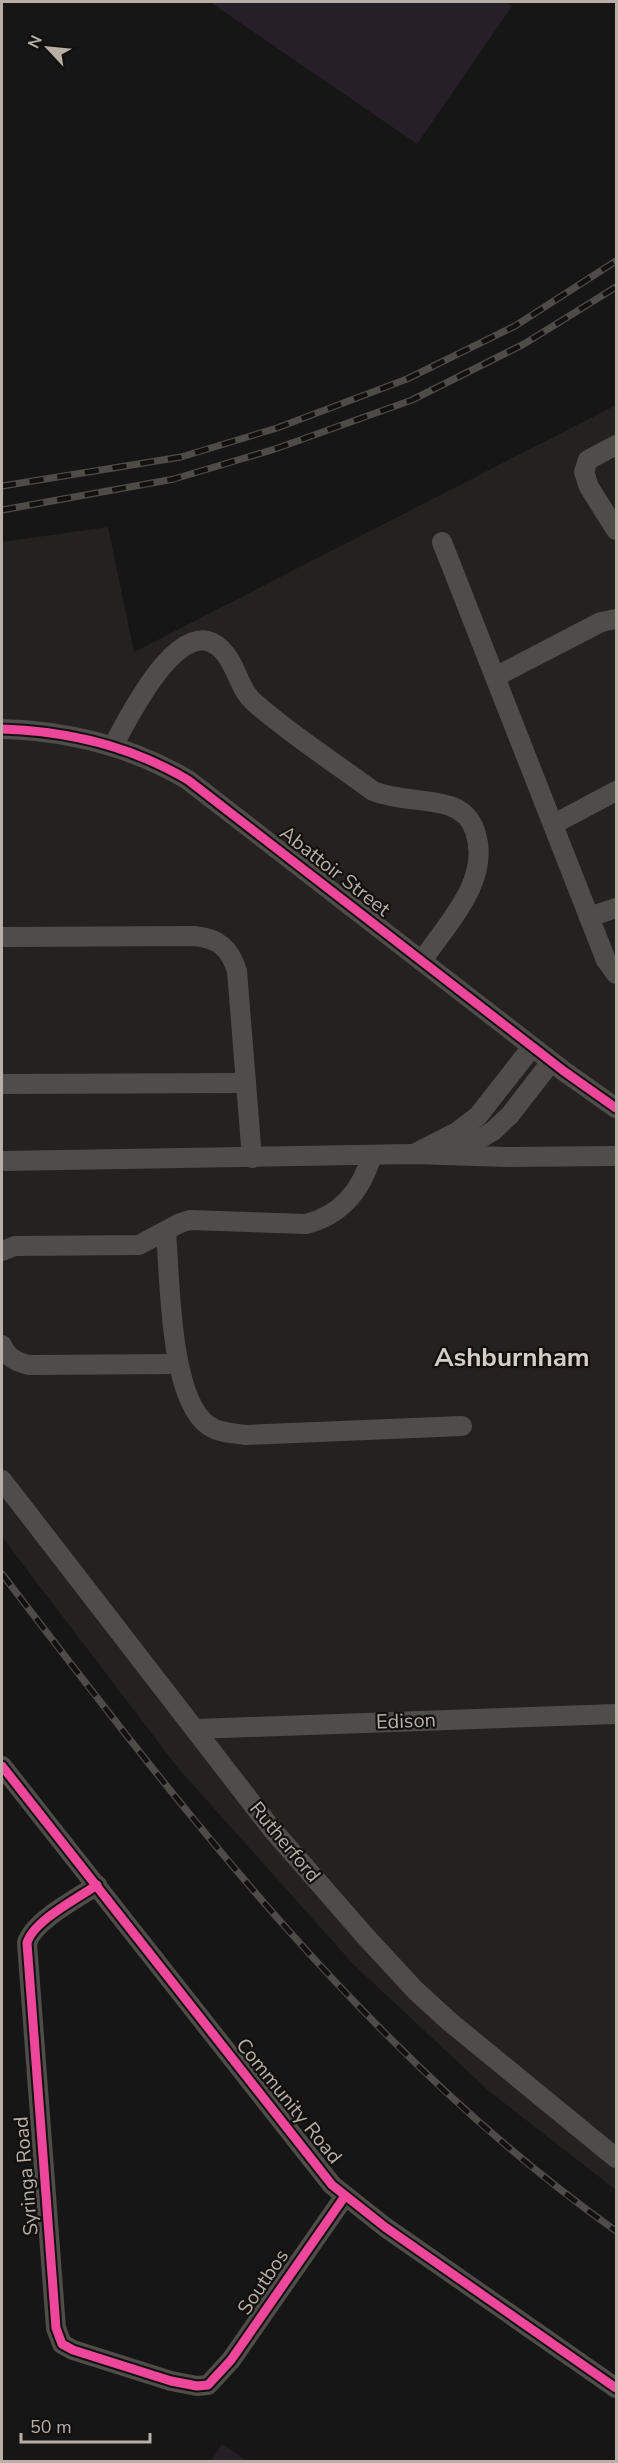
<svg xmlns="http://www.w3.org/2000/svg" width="618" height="2463" font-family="'Nunito Sans',sans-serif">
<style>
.built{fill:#232220}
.green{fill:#271f27}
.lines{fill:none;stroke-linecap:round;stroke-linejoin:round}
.minor{stroke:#4f4d49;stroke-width:20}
.rail-casing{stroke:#4e4c49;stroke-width:7}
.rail{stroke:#121110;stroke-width:4.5;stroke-dasharray:14;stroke-linecap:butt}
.cycleway-casing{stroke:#121110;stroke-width:13}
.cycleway{stroke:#ed469a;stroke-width:9}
.labels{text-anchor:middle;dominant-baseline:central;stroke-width:4.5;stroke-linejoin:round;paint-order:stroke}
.street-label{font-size:20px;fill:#b8afa6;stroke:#121110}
.district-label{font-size:26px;font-weight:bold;fill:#d4cec7;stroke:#121110}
</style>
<rect width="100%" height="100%" fill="#161616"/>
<polygon class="built" points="616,405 616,2190 490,2092 353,1964 178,1768 2,1537 2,542 108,527 134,652"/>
<g class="green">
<polygon points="210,2 506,2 512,6 417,144"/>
<polygon points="222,2444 247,2461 211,2461"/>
</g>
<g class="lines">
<g class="minor">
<polyline points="616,445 588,460 584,472 589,487 616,530"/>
<polyline points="442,542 606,960 616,974"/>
<polyline points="495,677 601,622 616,619"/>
<path d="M2 729C68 731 131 746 188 780L565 1072 616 1108"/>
<path d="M113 746C128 719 181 609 221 649 237 664 238 689 255 703 291 735 334 762 373 791 398 801 424 798 450 806 462 810 471 819 475 831 492 880 447 923 422 961"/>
<polyline points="554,824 616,791"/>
<polyline points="589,917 616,908"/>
<path d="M2 937 194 936C218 938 230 948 237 971L252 1158"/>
<polyline points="2,1084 246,1083"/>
<polyline points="416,1153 457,1132 478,1116 532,1047"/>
<polyline points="453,1155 493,1131 510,1115 551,1062"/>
<polyline points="2,1161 413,1154 507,1157 616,1156"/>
<path d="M166 1232C170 1277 169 1399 209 1426 220 1433 232 1433 245 1435L462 1426"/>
<path d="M2 1251 15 1246 139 1245 180 1223 190 1220 306 1224C342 1215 362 1189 372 1155"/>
<path d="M2 1345C7 1357 16 1362 29 1365L177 1364"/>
<polyline points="2,1480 271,1828 366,1937 416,1991 450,2022 616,2158"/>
<polyline points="196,1729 616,1714"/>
<polyline points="2,1766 332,2185 385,2227 616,2388"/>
<path d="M97 1885C78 1898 33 1921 27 1943L56 2328 62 2344 73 2350 171 2381 197 2386 208 2385 231 2360 345 2196"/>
</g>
<defs>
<g id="rail">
<polyline points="2,486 181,457 277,428 407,379 515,326 616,261"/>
<polyline points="2,510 174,479 275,449 412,400 524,344 616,287"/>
<path d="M2 1574C184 1812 369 2056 616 2231"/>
</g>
</defs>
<use href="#rail" class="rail-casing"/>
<use href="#rail" class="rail"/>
<defs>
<g id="cycleway">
<path d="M2 729C68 731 131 746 188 780L565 1072 616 1108"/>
<polyline points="2,1766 332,2185 385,2227 616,2388"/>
<path d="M97 1885C78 1898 33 1921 27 1943L56 2328 62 2344 73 2350 171 2381 197 2386 208 2385 231 2360 345 2196"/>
</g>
</defs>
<use href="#cycleway" class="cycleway-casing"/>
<use href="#cycleway" class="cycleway"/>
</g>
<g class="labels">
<g class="street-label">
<text transform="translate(335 871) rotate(38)">Abattoir Street</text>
<text transform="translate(406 1721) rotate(-2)">Edison</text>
<text transform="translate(285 1842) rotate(50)">Rutherford</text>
<text transform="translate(289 2101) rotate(51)">Community Road</text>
<text transform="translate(26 2176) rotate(-95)">Syringa Road</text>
<text transform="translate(263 2282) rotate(-56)">Soutbos</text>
</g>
<g class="district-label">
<text x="512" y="1357">Ashburnham</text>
</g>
</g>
<rect width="618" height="2463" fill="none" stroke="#b8afa6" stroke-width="6"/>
<g transform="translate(48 48) rotate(296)" stroke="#121110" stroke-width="4.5" paint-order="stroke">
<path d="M0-4.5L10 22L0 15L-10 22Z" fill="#b8afa6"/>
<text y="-9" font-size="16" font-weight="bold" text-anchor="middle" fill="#b8afa6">N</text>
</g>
<path d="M21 2433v9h129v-9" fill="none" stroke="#b8afa6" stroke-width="3"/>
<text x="30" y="2433" font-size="18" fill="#b8afa6" stroke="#121110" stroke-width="4.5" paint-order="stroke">50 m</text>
</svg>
